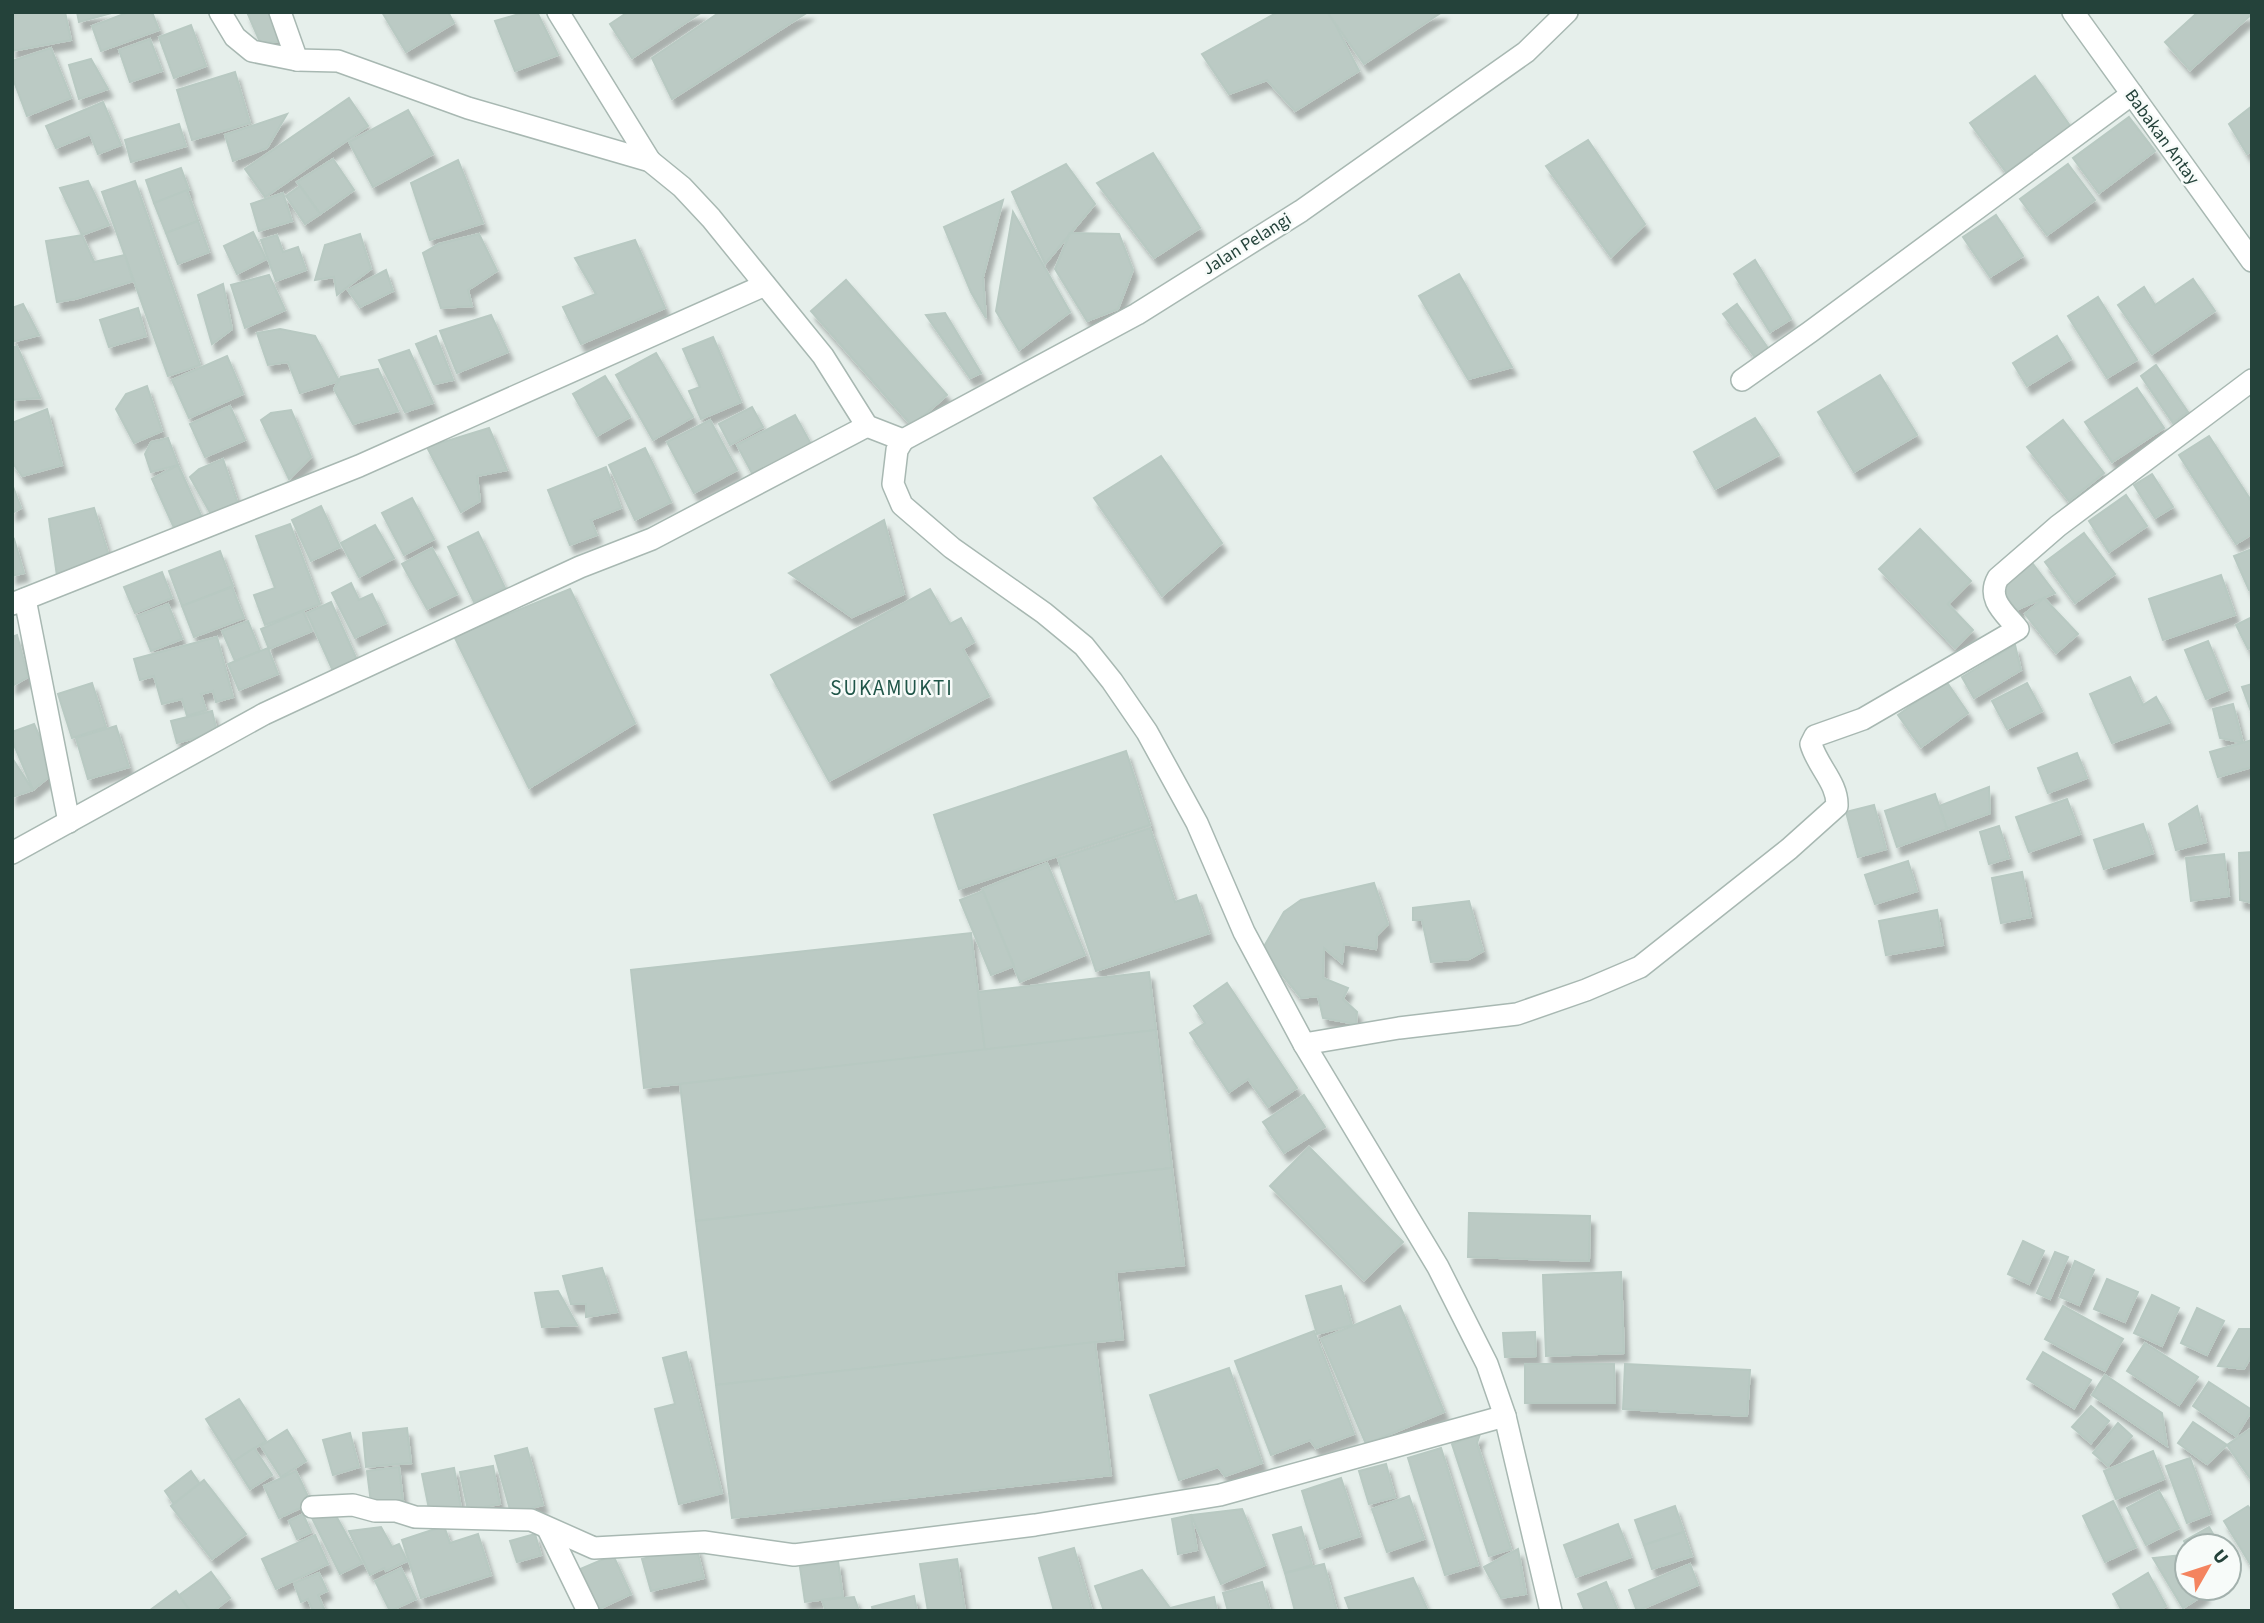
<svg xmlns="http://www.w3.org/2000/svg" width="2264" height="1623" font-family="'Source Sans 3',sans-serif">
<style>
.building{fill:#bbcac4;stroke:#b8c9c2;stroke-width:2;filter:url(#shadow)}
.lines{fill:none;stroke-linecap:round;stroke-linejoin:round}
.minor-casing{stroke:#a8b8b2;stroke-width:24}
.minor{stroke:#fff;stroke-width:21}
.labels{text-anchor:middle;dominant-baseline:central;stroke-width:5;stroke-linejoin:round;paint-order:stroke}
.street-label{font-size:18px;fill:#24423a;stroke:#f7fbf9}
.quarter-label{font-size:21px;letter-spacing:2px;fill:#1f5548;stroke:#f7fbf9}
</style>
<defs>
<filter id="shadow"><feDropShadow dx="4.5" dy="8" stdDeviation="2" flood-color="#0004"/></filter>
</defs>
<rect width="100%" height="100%" fill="#e6efeb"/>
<g class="building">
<polygon points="12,12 65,12 71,40 12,51"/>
<polygon points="77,12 115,12 79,22"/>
<polygon points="129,12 152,12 159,30 101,51 92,26"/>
<polygon points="247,12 274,12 287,42 260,42"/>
<polygon points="382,12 448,12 454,23 406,52"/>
<polygon points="526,12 537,12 558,55 515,71 495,21"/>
<polygon points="628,12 702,12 632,58 610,24"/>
<polygon points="720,12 808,12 672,99 652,58"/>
<polygon points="1278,12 1329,12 1359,71 1295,111 1267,80 1229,94 1202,54"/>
<polygon points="1327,12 1442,12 1364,64"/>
<polygon points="2198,12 2252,14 2190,70 2165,42"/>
<polygon points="191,25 206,66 174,78 159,37"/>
<polygon points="150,39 162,71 130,82 119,50"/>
<polygon points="51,48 71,98 27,116 12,76 12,61"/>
<polygon points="91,59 108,89 79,99 69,65"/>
<polygon points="235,72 250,123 192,140 177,90"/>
<polygon points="2035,76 2073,130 2009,176 1970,123"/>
<polygon points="349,98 368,126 265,197 245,169"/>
<polygon points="103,102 121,145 98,154 90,134 56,148 46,126"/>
<polygon points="2252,106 2252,151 2247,154 2229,124"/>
<polygon points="408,110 433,154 373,187 349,142"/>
<polygon points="287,114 267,148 233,161 225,135"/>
<polygon points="2129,117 2155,151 2099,193 2073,158"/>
<polygon points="179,124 186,146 131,162 125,140"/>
<polygon points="1588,140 1645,224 1611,257 1546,166"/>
<polygon points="1153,153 1200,228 1154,258 1097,183"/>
<polygon points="333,159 354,190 320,214 297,182"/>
<polygon points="458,160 483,223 430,240 411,183"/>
<polygon points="1066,164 1095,204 1045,264 1012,192"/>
<polygon points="2068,164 2095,200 2047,235 2020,199"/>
<polygon points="181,168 189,190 154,203 146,180"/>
<polygon points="88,181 109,225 82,235 60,188"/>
<polygon points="135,181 200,365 168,376 102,192"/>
<polygon points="300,186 320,214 305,224 286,196"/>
<polygon points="187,190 198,221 166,233 154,203"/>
<polygon points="283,193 292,221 259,231 251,204"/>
<polygon points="1003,200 983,277 986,318 971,292 944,227"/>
<polygon points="1013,212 1070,312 1019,350 996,311"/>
<polygon points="1996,215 2023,256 1990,277 1963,237"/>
<polygon points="198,221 209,252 178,264 166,233"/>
<polygon points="253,232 266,259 237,274 224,246"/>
<polygon points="1070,233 1119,234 1133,270 1118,309 1087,321 1055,269"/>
<polygon points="360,234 371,269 337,295 334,277 315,280 325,245"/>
<polygon points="479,234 497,271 468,290 472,306 441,308 423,253 439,244"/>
<polygon points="82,235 94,262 125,255 133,281 75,299 57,302 46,241"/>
<polygon points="277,235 283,252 298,247 306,270 276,281 261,240"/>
<polygon points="635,240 665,308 581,344 563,307 596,294 575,258"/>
<polygon points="1755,260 1791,319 1770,332 1734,274"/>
<polygon points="386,270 393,291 360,307 348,290"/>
<polygon points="1459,274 1512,367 1468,379 1419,296"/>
<polygon points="269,275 285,310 245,328 231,285"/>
<polygon points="2193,279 2215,311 2152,354 2118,305 2144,287 2155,305"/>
<polygon points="846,280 947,395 912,426 811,311"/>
<polygon points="223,284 232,329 212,344 198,295"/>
<polygon points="2098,297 2137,360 2107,378 2068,316"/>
<polygon points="23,304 39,335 12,342 12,308"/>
<polygon points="1737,304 1768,348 1760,364 1723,314"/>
<polygon points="138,308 146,336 109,347 100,320"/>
<polygon points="945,313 981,373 970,378 926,315"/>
<polygon points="491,315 508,352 457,373 440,331"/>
<polygon points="280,329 315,336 339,381 300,393 288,362 268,365 257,333"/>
<polygon points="436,336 453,380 434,384 416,344"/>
<polygon points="2057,336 2071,359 2027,386 2013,363"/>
<polygon points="713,337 741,402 701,419 689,391 700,387 683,349"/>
<polygon points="17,346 40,398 12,400 12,348"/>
<polygon points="409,350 433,403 405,412 379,360"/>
<polygon points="656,353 693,417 653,440 616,375"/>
<polygon points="227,356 243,394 189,418 172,380"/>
<polygon points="2156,365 2188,412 2173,423 2141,376"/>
<polygon points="378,369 398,411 353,424 334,389 341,377"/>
<polygon points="1880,375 1917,435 1854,472 1818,412"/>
<polygon points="605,376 630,417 597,436 573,394"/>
<polygon points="147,386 162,431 134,443 116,409 126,394"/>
<polygon points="2137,388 2164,428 2112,462 2085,422"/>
<polygon points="230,406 245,440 205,457 190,424"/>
<polygon points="752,407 763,427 730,445 719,424"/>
<polygon points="47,409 62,465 22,476 12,462 12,423"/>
<polygon points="291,410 311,457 289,479 261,420 271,413"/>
<polygon points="795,415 812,446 754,477 737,445"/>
<polygon points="1755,418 1779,455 1715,489 1694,452"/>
<polygon points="710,420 737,470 694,493 667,442"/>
<polygon points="2063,420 2104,473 2069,501 2027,447"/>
<polygon points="489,428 507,470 477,476 480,501 461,512 427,447"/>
<polygon points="2209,436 2252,502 2252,534 2236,544 2179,455"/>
<polygon points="168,438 178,465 151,472 145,454 151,442"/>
<polygon points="645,448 671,502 635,520 609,465"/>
<polygon points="1161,456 1222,543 1162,596 1094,498"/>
<polygon points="223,459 238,504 212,516 190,477 199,469"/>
<polygon points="178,465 203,520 175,530 152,479"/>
<polygon points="606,467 621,508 591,520 597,535 570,545 548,490"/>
<polygon points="2152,474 2173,507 2155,518 2134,485"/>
<polygon points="12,484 21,508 12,513"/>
<polygon points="2126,495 2147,526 2109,552 2089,521"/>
<polygon points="412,498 434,539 404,555 382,513"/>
<polygon points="321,506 340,547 311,561 292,520"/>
<polygon points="94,508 110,559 57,576 49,519"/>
<polygon points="884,520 904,594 852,617 789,573"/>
<polygon points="290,524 320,604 265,625 254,595 275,588 256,536"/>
<polygon points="375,525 394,558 359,577 341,543"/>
<polygon points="1920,529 1971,581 1948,604 1973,630 1955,648 1879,569"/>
<polygon points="478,532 505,588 474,602 448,547"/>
<polygon points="2084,533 2115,574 2075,603 2045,562"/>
<polygon points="14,539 24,573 12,576 12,540"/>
<polygon points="432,548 457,594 427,609 402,564"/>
<polygon points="2252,549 2252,589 2249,590 2234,556"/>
<polygon points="220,551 233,586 182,606 169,571"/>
<polygon points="2030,560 2055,593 2016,610 1998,585"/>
<polygon points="162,572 172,598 135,613 124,587"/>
<polygon points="2221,575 2235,615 2163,640 2149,599"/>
<polygon points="351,583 359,600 372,594 386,623 355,638 332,593"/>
<polygon points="232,587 244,618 194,637 182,606"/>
<polygon points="570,589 635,723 529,788 454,636"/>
<polygon points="930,589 950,624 961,618 974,642 963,649 989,696 829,781 771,675"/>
<polygon points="2044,598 2078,634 2056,653 2025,614"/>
<polygon points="331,602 357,660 333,671 307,613"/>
<polygon points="168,604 182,639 151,651 137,616"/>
<polygon points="303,611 312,631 269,649 261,629"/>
<polygon points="2252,617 2252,647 2248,649 2236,625"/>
<polygon points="248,621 260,651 235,661 222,631"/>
<polygon points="17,635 28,677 12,686 12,637"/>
<polygon points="217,637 233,697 216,702 213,691 201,694 206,710 187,716 182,699 162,704 154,676 140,680 134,659"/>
<polygon points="2208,641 2228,690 2206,699 2185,650"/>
<polygon points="2015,645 2021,670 1974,698 1962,677"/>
<polygon points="268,648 278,674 239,690 228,664"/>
<polygon points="2130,677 2143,705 2156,697 2170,722 2112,743 2090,694"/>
<polygon points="1946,681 1968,713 1921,747 1898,715"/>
<polygon points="92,683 106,727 72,738 58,694"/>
<polygon points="2027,683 2042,711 2007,729 1992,701"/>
<polygon points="2252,684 2252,714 2242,687"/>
<polygon points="2233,704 2243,743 2220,738 2213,709"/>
<polygon points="212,711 217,732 177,743 171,721"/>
<polygon points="34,724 55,772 33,790 12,740 12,732"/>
<polygon points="116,726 129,767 88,779 76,738"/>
<polygon points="2252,740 2252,767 2218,777 2210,752"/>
<polygon points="1126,751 1150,825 959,889 934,815"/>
<polygon points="2077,753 2087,778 2048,793 2038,768"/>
<polygon points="12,758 33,790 12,797"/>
<polygon points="1989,787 1990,813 1947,829 1939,806"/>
<polygon points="1935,794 1947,829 1897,847 1885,811"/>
<polygon points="2067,799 2080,834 2029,852 2016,817"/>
<polygon points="1874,805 1886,849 1858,857 1846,812"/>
<polygon points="2197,806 2206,842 2176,850 2169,824"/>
<polygon points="2143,824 2153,853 2104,869 2094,840"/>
<polygon points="1999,826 2009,858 1989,864 1980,832"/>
<polygon points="1150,828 1175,902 1196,895 1209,933 1096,971 1058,859"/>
<polygon points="2252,852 2252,903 2240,900 2239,853"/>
<polygon points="2224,854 2229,896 2191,901 2186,858"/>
<polygon points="1908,861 1917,891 1875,904 1865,875"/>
<polygon points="1047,863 1085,955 1020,982 982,889"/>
<polygon points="2022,872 2031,917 2001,923 1992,878"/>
<polygon points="1374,883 1388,924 1377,935 1376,949 1344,944 1342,963 1324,948 1323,978 1348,988 1343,999 1357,1012 1356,1024 1323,1018 1318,996 1301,998 1262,950 1284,912 1301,900"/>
<polygon points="983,891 1014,966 991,975 960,900"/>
<polygon points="1469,901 1483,951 1469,959 1431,962 1422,920 1413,920 1413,908"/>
<polygon points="1937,910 1943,945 1886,955 1879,921"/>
<polygon points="971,933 985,1050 644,1088 631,970"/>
<polygon points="1149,972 1156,1030 985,1050 978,992"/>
<polygon points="1227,983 1297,1088 1268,1107 1248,1079 1229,1092 1190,1033 1205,1023 1194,1006"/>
<polygon points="1156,1030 1172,1168 696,1221 680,1084"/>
<polygon points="1304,1095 1325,1127 1284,1153 1263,1122"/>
<polygon points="1309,1147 1403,1242 1364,1280 1270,1186"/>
<polygon points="1172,1168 1184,1265 1116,1272 1123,1339 716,1385 696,1221"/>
<polygon points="1469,1213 1590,1216 1589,1261 1468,1257"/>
<polygon points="2023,1241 2044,1251 2029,1284 2008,1274"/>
<polygon points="2055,1252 2068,1257 2050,1299 2037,1293"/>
<polygon points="2075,1261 2094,1270 2079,1305 2060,1297"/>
<polygon points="602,1268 617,1312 586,1317 586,1304 571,1304 563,1276"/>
<polygon points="1621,1272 1624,1353 1546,1356 1543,1275"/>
<polygon points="2107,1279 2138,1292 2125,1322 2094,1309"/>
<polygon points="1341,1286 1352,1325 1317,1334 1306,1296"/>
<polygon points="558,1291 577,1325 542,1327 535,1293"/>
<polygon points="2152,1295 2179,1308 2162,1346 2134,1333"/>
<polygon points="1400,1306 1444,1412 1366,1444 1321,1339"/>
<polygon points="2063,1306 2123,1339 2105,1371 2045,1339"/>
<polygon points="2197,1308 2224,1321 2207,1355 2181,1343"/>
<polygon points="2239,1329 2252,1329 2252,1354 2244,1369 2218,1366"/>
<polygon points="1314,1331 1354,1434 1316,1448 1310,1440 1271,1455 1235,1361"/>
<polygon points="1535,1332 1536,1356 1505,1357 1503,1333"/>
<polygon points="1095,1342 1111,1475 732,1518 716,1385"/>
<polygon points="2145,1343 2198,1377 2179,1405 2127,1371"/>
<polygon points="686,1352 722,1493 679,1504 655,1409 675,1404 663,1358"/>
<polygon points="2043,1352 2091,1380 2074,1408 2027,1379"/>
<polygon points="1525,1364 1614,1364 1615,1403 1525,1403"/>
<polygon points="1625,1364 1750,1370 1747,1416 1623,1409"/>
<polygon points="1229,1368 1262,1463 1225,1476 1218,1467 1179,1480 1150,1395"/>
<polygon points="2105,1375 2162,1413 2167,1446 2092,1395"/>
<polygon points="2209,1382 2252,1410 2236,1436 2193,1406"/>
<polygon points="239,1399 266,1441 233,1462 206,1419"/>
<polygon points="2091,1406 2109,1421 2091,1443 2072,1427"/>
<polygon points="2193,1422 2227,1445 2207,1464 2178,1443"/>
<polygon points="2118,1423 2132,1436 2108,1466 2093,1453"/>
<polygon points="407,1428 411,1463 366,1467 363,1433"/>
<polygon points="2252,1428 2252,1481 2227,1445"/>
<polygon points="287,1430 306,1461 281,1477 261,1446"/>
<polygon points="350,1433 359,1467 333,1475 323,1440"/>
<polygon points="1480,1434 1477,1443 1511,1549 1489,1556 1452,1444"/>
<polygon points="254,1448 272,1475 250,1489 233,1462"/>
<polygon points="527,1448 543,1505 511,1513 495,1456"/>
<polygon points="1441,1448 1478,1565 1445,1575 1408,1458"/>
<polygon points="2153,1451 2164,1479 2116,1499 2104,1471"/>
<polygon points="2190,1458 2210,1514 2187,1523 2166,1466"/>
<polygon points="1386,1464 1395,1497 1369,1504 1359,1471"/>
<polygon points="493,1466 500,1504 468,1510 460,1472"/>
<polygon points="399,1467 403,1500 371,1503 367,1471"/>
<polygon points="454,1468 461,1508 430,1514 422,1474"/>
<polygon points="191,1471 200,1484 174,1504 165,1491"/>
<polygon points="296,1471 311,1503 279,1518 264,1486"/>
<polygon points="1341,1478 1360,1536 1320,1549 1302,1491"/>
<polygon points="204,1480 246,1534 212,1559 171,1506"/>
<polygon points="2159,1491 2179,1528 2146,1545 2127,1508"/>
<polygon points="1409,1496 1424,1539 1387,1552 1372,1509"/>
<polygon points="2113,1501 2136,1547 2105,1562 2083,1516"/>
<polygon points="1675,1506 1684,1532 1644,1545 1635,1520"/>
<polygon points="2248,1506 2252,1511 2252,1567 2224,1521"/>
<polygon points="1242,1509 1265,1565 1221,1584 1191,1515"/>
<polygon points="303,1514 311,1532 297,1539 289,1521"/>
<polygon points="310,1514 335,1514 362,1563 340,1574"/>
<polygon points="1191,1515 1197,1550 1178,1554 1172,1519"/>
<polygon points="1618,1524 1631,1557 1576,1577 1564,1545"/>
<polygon points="444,1526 450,1543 478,1534 491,1575 421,1598 402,1540"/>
<polygon points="381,1527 392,1547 399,1544 407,1561 386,1571 384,1568 370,1575 349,1531"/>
<polygon points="1301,1527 1312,1565 1285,1573 1273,1535"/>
<polygon points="2209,1527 2220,1546 2187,1546 2184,1541"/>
<polygon points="1684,1532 1692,1556 1652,1569 1644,1545"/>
<polygon points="535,1534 541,1555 517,1562 510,1541"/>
<polygon points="315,1535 328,1564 276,1589 262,1559"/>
<polygon points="696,1546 704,1578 651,1591 642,1559"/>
<polygon points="1074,1548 1092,1611 1054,1611 1039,1558"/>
<polygon points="1518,1549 1526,1594 1501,1598 1484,1567"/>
<polygon points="613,1555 631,1594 597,1610 578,1570"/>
<polygon points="2182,1555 2187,1564 2187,1588 2201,1588 2205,1594 2183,1608 2153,1558"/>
<polygon points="957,1559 965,1611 928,1611 920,1564"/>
<polygon points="838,1561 843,1597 805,1602 800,1567"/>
<polygon points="1324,1564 1337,1611 1295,1611 1285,1573"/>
<polygon points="1690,1564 1698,1585 1637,1611 1629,1590"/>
<polygon points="401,1568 416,1599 390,1611 375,1581"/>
<polygon points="1142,1570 1170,1608 1161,1611 1104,1611 1095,1586"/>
<polygon points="211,1572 230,1598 213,1611 190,1611 178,1596"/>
<polygon points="319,1573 327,1591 318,1595 325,1611 313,1611 308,1599 301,1602 294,1583"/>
<polygon points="2148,1573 2166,1606 2158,1611 2122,1611 2113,1594"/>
<polygon points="1413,1578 1428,1611 1350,1611 1345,1598"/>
<polygon points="1262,1582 1270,1611 1228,1611 1223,1593"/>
<polygon points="1606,1582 1618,1611 1585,1611 1578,1594"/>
<polygon points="176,1591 190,1611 149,1611"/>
<polygon points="914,1596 917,1611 873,1611 872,1607"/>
<polygon points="854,1597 859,1611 826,1611 822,1600"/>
<polygon points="1214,1597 1217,1611 1170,1611 1170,1608"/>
</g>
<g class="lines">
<defs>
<g id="minor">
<polyline points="220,12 235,37 252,51 297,60 338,61 468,108 650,161 682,187 711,218 823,356 867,426 903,440 897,450 893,484 902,505 952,548 1044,613 1084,646 1112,681 1147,732 1197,823 1244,932 1304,1044 1438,1267 1487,1364 1505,1416 1551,1611"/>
<polyline points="280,12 297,60"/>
<polyline points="558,12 650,161"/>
<polyline points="2073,12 2252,261"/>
<polyline points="1742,380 1810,332 2132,94"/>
<polyline points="903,440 1137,314 1301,211 1526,52 1567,12"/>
<polyline points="25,599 69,822"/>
<polyline points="12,604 359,466 765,285"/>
<polyline points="12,853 264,714 526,592 580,567 652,539 867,426"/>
<path d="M1304 1044 1399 1028 1517 1014 1586 990 1640 967 1789 849 1837 806C1838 783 1817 766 1811 744L1815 736 1863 719 2018 629C2005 613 1986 599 1998 578L2058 526 2252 380"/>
<polyline points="312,1507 353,1505 375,1511 396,1511 415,1517 531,1520 594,1548 704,1542 794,1555 1035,1525 1220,1495 1505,1416"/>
<polyline points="548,1529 588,1611"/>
</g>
</defs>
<use href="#minor" class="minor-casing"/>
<use href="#minor" class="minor"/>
</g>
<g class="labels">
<g class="street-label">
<text transform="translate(2162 137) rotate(54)">Babakan Antay</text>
<text transform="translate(1247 244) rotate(-32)">Jalan Pelangi</text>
</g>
<g class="quarter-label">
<text x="892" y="688">SUKAMUKTI</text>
</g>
</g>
<rect width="2264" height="1623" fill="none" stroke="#24423a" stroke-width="28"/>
<g transform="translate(2208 1567) rotate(51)"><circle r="33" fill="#f7fbf9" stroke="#a3b1ad" stroke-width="2"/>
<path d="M0-5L12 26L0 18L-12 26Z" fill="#f4845f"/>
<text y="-10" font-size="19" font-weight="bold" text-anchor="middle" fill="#24423a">U</text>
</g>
</svg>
